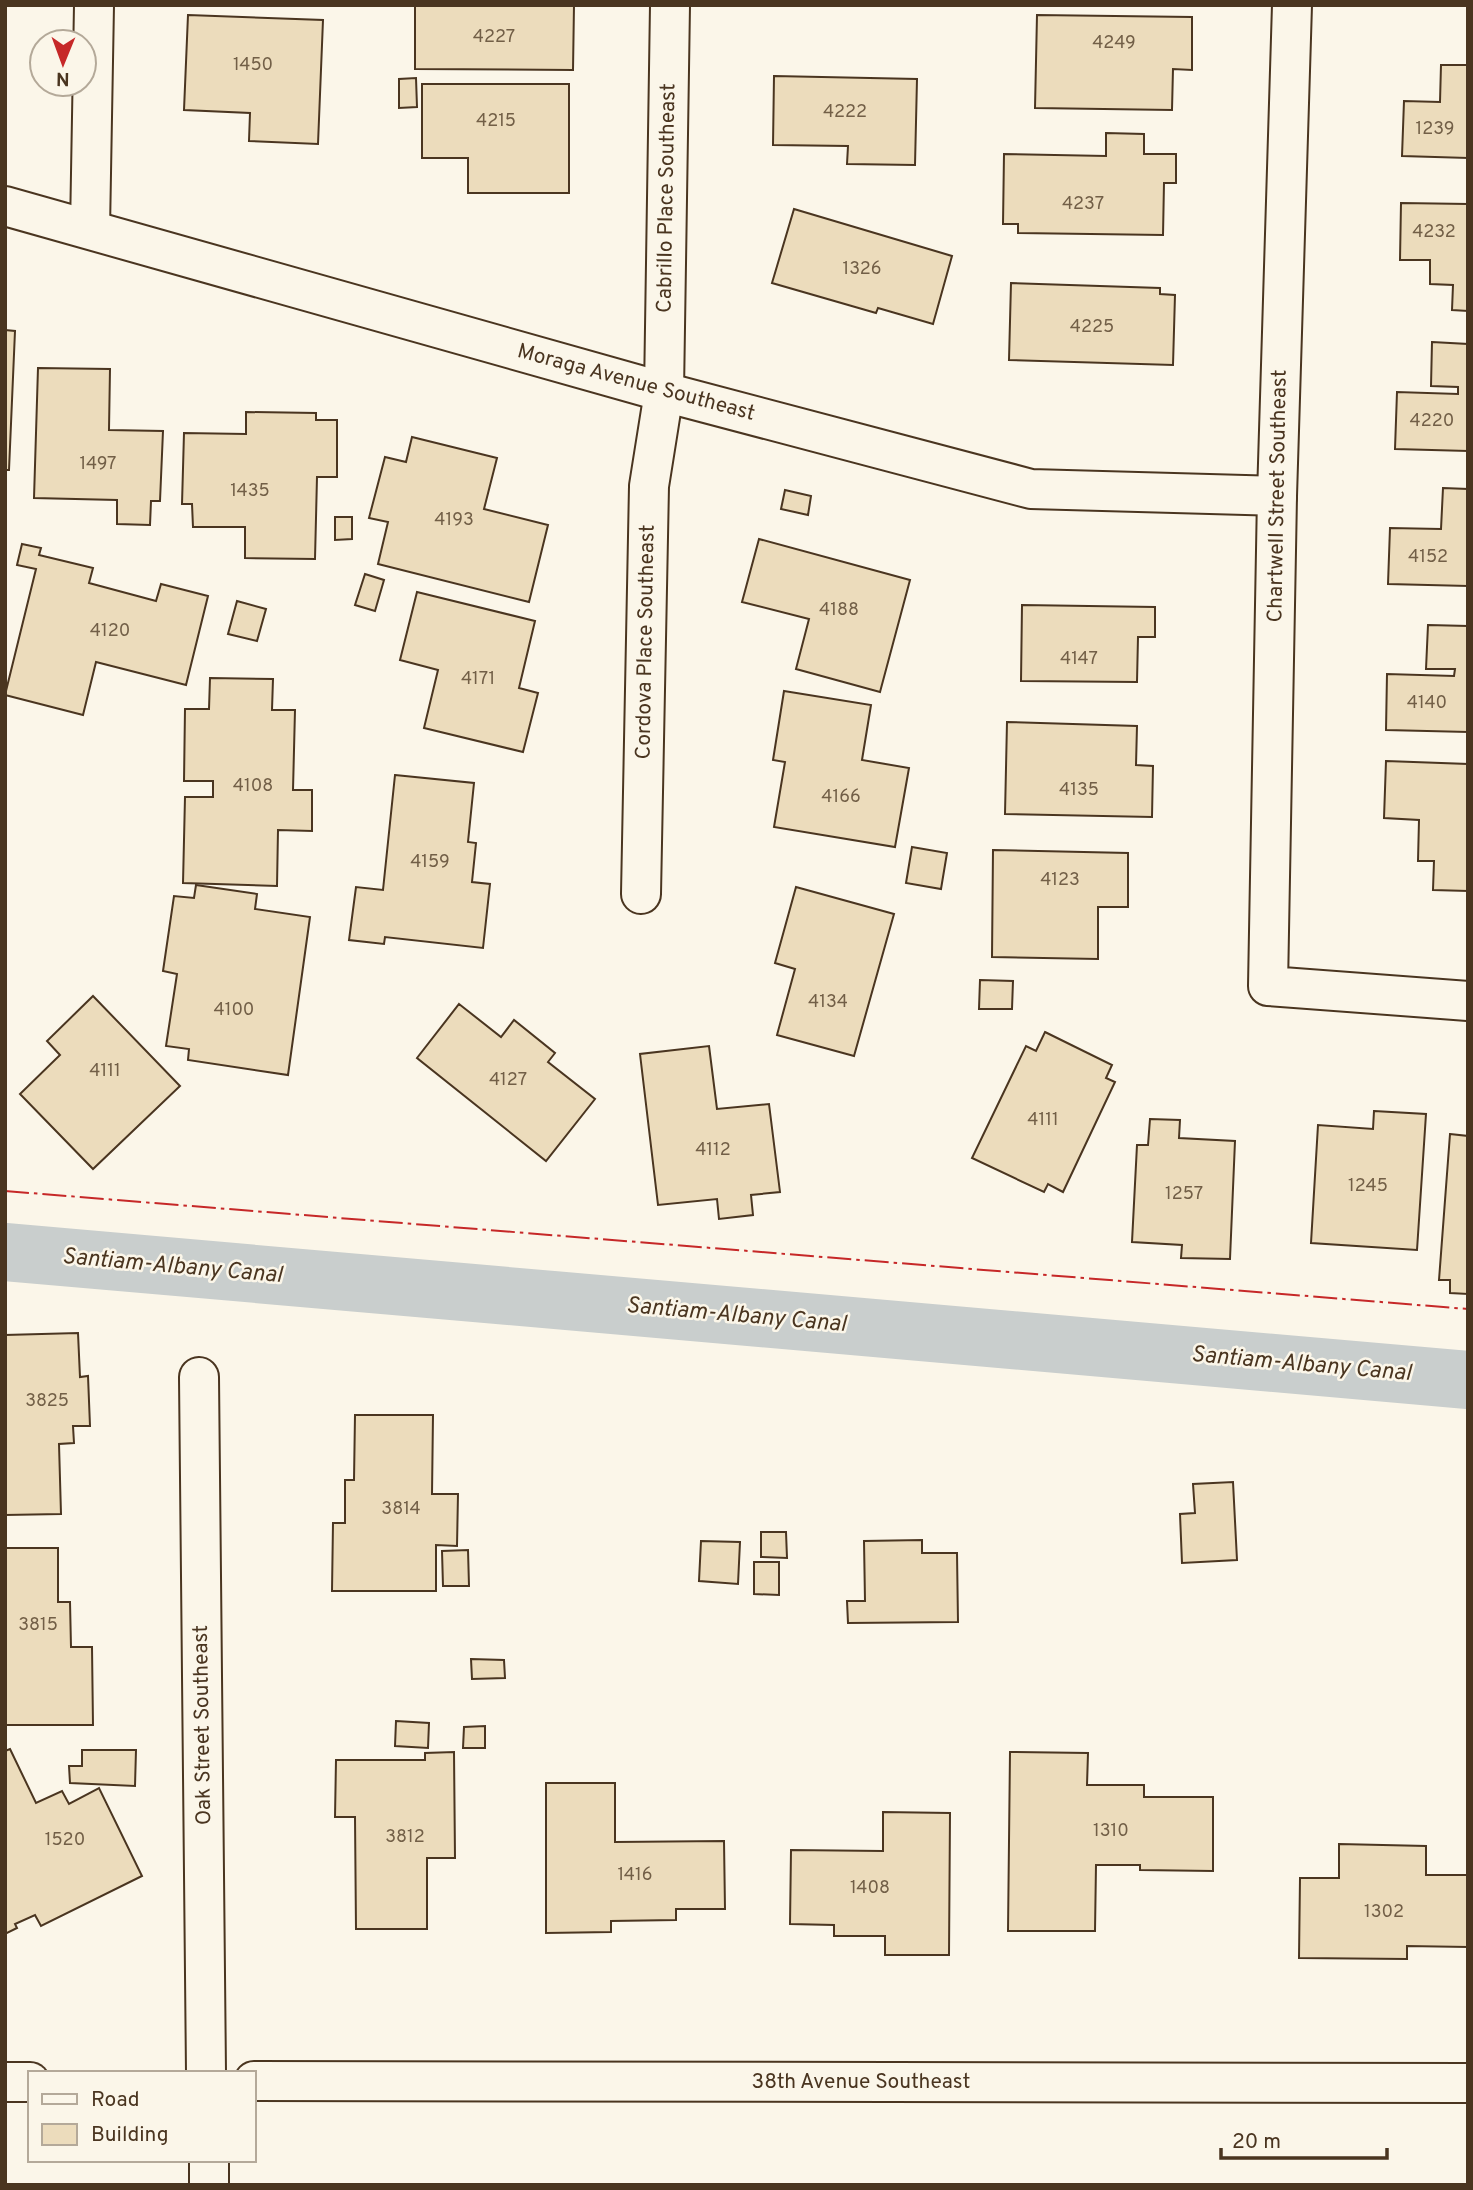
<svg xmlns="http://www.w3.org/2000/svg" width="1473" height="2190" font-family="Overpass,sans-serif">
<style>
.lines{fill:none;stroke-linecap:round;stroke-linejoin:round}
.canal{stroke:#c9cecd;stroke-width:58}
.building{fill:#ecdcbc;stroke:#4a3520;stroke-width:2}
.minor-casing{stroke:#4a3520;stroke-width:42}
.minor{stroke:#fbf6e9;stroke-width:38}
.power{stroke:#c62828;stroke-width:2;stroke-dasharray:24 5 3.5 5;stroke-linecap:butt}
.labels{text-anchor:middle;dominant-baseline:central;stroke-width:5;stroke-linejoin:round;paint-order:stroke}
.number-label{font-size:18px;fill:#725f47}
.street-label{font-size:21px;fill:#4a3520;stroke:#fbf6e9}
.water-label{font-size:23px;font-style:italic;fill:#4a3520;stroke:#fbf6e9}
</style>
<rect width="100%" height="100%" fill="#fbf6e9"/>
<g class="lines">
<polyline class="canal" points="5,1252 1468,1380"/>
</g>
<g class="building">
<polygon points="415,5 574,5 573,70 415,69"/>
<polygon points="188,15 323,20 318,144 249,141 250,113 184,110"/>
<polygon points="1037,15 1192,17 1192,70 1173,69 1172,110 1035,108"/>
<polygon points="1441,65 1468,65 1468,158 1402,156 1404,101 1440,102"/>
<polygon points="774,76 917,79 915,165 847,164 848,146 773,145"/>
<polygon points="416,78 417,107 399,108 399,79"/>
<polygon points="422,84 569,84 569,193 468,193 468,158 422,158"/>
<polygon points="1106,133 1144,134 1144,154 1176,154 1176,183 1164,183 1163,235 1018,233 1018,224 1003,224 1004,154 1106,156"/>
<polygon points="1401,203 1468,204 1468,311 1452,310 1453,285 1430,284 1430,260 1400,260"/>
<polygon points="794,209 952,256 933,324 878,308 876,313 772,283"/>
<polygon points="1011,283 1160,288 1160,294 1175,295 1173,365 1009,360"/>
<polygon points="5,330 15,331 9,470 5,470"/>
<polygon points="1432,342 1468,344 1468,451 1395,449 1397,392 1458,394 1458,387 1431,386"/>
<polygon points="38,368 110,369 109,430 163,431 160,501 151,501 150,525 117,524 117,500 34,498"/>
<polygon points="246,412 316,413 316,420 337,420 337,477 317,477 315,559 245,558 245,527 193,527 192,504 182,504 184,433 246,434"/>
<polygon points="412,437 497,458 484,509 548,525 529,602 378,564 388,522 369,518 385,457 406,462"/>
<polygon points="1443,488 1468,489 1468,586 1388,584 1390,528 1441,529"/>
<polygon points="785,490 811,496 808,515 781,509"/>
<polygon points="335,517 352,517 352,539 335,540"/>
<polygon points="759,539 910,580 880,692 796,669 809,619 742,602"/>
<polygon points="22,544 41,548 39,555 93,568 89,583 156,601 161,584 208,596 186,685 96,662 83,715 5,695 36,569 17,565"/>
<polygon points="365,574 384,580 375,611 355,605"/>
<polygon points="417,592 535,621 519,688 538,693 523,752 424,728 438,670 400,660"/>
<polygon points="237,601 266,609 257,641 228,634"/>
<polygon points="1022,605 1155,607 1155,637 1138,637 1137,682 1021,681"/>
<polygon points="1428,625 1468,626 1468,732 1386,730 1387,674 1454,676 1455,669 1426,669"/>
<polygon points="210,678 273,679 272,710 295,710 293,790 312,790 312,831 278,830 277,886 183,883 185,797 213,797 213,781 184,781 185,709 209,709"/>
<polygon points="784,691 871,705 862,760 909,768 895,847 774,827 785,762 773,760"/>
<polygon points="1007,722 1137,726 1136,765 1153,766 1152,817 1005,814"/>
<polygon points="1386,761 1468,764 1468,891 1433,890 1434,861 1418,861 1419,820 1384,818"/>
<polygon points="395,775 474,783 468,842 476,843 472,882 490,884 483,948 385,937 384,944 349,940 356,887 383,890"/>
<polygon points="912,847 947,853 941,889 906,883"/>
<polygon points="993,850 1128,853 1128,907 1098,907 1098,959 992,957"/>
<polygon points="196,885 257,894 255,909 310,917 288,1075 188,1060 189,1049 166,1046 177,974 163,971 174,896 194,898"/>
<polygon points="796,887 894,914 854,1056 777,1035 795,969 775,963"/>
<polygon points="980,980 1013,981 1012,1009 979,1009"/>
<polygon points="93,996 180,1086 93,1169 20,1094 60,1055 47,1041"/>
<polygon points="459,1004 501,1037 514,1020 555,1053 548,1062 595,1099 546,1161 417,1058"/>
<polygon points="1045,1032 1112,1065 1106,1078 1115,1082 1063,1192 1048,1184 1044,1192 972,1158 1026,1046 1036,1051"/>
<polygon points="709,1046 717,1109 769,1104 780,1192 751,1195 753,1215 719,1219 717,1199 658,1205 640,1054"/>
<polygon points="1374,1111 1426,1114 1417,1250 1311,1243 1318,1125 1373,1129"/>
<polygon points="1150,1119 1180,1120 1179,1138 1235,1141 1230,1259 1181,1258 1182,1245 1132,1242 1137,1145 1148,1145"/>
<polygon points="1450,1134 1468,1136 1468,1294 1450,1293 1450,1280 1439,1280"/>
<polygon points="78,1333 80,1377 88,1376 90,1426 73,1426 74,1443 59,1444 61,1514 5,1515 5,1335"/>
<polygon points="355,1415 433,1415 432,1494 458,1494 457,1546 436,1545 436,1591 332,1591 333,1523 345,1523 345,1480 354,1480"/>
<polygon points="1233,1482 1237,1560 1182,1563 1180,1514 1195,1513 1193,1484"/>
<polygon points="761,1532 786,1532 787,1558 761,1557"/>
<polygon points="922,1540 922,1553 957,1553 958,1622 848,1623 847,1601 865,1601 864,1541"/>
<polygon points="701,1541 740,1542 738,1584 699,1581"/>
<polygon points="5,1548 58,1548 58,1602 70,1602 71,1647 92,1647 93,1725 5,1725"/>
<polygon points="468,1550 469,1586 443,1586 442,1551"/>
<polygon points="754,1562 779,1562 779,1595 754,1594"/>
<polygon points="471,1659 504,1660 505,1678 472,1679"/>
<polygon points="396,1721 429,1723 428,1748 395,1746"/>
<polygon points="485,1726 485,1748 463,1748 464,1727"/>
<polygon points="10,1749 36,1803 62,1791 69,1804 99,1788 142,1876 41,1926 35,1915 15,1924 17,1928 5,1934 5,1751"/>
<polygon points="82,1750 136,1750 135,1786 70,1783 69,1766 82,1766"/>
<polygon points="454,1752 455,1858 427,1858 427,1929 356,1929 355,1817 335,1817 336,1760 425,1760 425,1753"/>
<polygon points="1010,1752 1088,1753 1087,1785 1144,1785 1144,1797 1213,1797 1213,1871 1140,1870 1140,1865 1096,1865 1095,1931 1008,1931"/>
<polygon points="546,1783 615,1783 615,1842 724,1841 725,1909 676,1909 676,1920 611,1921 611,1932 546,1933"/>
<polygon points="883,1812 950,1813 949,1955 885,1955 885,1936 834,1936 834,1925 790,1924 791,1850 883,1851"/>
<polygon points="1339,1844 1426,1846 1426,1875 1468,1875 1468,1947 1407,1946 1407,1959 1299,1958 1300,1878 1339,1878"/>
</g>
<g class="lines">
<defs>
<g id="minor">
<polyline points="1292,5 1277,496 1268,986 1468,1001"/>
<polyline points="5,206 664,392 1031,489 1277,496"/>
<polyline points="90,229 94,5"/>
<polyline points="641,894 649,486 664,392 670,5"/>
<polyline points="199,1377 206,2073"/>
<polyline points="254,2081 1468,2083"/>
<polyline points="5,2082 30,2082"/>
<polyline points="209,2160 209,2185"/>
</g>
</defs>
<use href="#minor" class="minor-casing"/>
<use href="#minor" class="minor"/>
<polyline class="power" points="5,1191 1468,1309"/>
</g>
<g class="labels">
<g class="number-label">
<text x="494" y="37">4227</text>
<text x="1114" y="43">4249</text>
<text x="253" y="65">1450</text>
<text x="845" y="112">4222</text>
<text x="496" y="121">4215</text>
<text x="1435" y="129">1239</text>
<text x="1083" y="204">4237</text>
<text x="1434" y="232">4232</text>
<text x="862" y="269">1326</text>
<text x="1092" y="327">4225</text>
<text x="1432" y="421">4220</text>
<text x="98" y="464">1497</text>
<text x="250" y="491">1435</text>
<text x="454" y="520">4193</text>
<text x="1428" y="557">4152</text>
<text x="839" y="610">4188</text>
<text x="110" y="631">4120</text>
<text x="1079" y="659">4147</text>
<text x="478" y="679">4171</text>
<text x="1427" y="703">4140</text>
<text x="253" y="786">4108</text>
<text x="1079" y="790">4135</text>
<text x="841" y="797">4166</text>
<text x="430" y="862">4159</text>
<text x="1060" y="880">4123</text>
<text x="828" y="1002">4134</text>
<text x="234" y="1010">4100</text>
<text x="105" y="1071">4111</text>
<text x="508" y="1080">4127</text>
<text x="1043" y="1120">4111</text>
<text x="713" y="1150">4112</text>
<text x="1368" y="1186">1245</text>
<text x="1184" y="1194">1257</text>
<text x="47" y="1401">3825</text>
<text x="401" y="1509">3814</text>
<text x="38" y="1625">3815</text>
<text x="1111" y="1831">1310</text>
<text x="405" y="1837">3812</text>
<text x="65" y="1840">1520</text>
<text x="635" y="1875">1416</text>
<text x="870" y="1888">1408</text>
<text x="1384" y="1912">1302</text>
</g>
<g class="street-label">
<text transform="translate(667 198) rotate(-89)">Cabrillo Place Southeast</text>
<text transform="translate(636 383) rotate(15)">Moraga Avenue Southeast</text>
<text transform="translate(1278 496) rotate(-89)">Chartwell Street Southeast</text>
<text transform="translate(646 642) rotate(-89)">Cordova Place Southeast</text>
<text transform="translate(203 1725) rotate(-91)">Oak Street Southeast</text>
<text x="861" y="2082">38th Avenue Southeast</text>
</g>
<g class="water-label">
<text transform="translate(172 1267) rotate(5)">Santiam-Albany Canal</text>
<text transform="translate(736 1316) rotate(5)">Santiam-Albany Canal</text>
<text transform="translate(1301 1365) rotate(5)">Santiam-Albany Canal</text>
</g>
</g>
<rect width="1473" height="2190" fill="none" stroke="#4a3520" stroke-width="14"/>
<rect x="28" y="2071" width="228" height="91" fill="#fbf6e9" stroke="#b4a999" stroke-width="2"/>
<rect x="42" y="2094" width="35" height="10" fill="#fbf6e9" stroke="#b4a999" stroke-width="2"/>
<text x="91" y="2106" font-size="21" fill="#4a3520">Road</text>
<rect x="42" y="2124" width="35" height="21" fill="#ecdcbc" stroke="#b4a999" stroke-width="2"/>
<text x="91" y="2141" font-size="21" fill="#4a3520">Building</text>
<g transform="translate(63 63) rotate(181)"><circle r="33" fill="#fbf6e9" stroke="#b4a999" stroke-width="2"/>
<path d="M0-5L12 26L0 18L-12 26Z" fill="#c62828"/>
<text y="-10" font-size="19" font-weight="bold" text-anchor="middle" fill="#4a3520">N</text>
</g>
<path d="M1221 2148v10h166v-10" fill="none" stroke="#4a3520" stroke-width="3.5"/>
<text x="1232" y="2148" font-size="21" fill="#4a3520" stroke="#fbf6e9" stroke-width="5" paint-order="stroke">20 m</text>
</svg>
